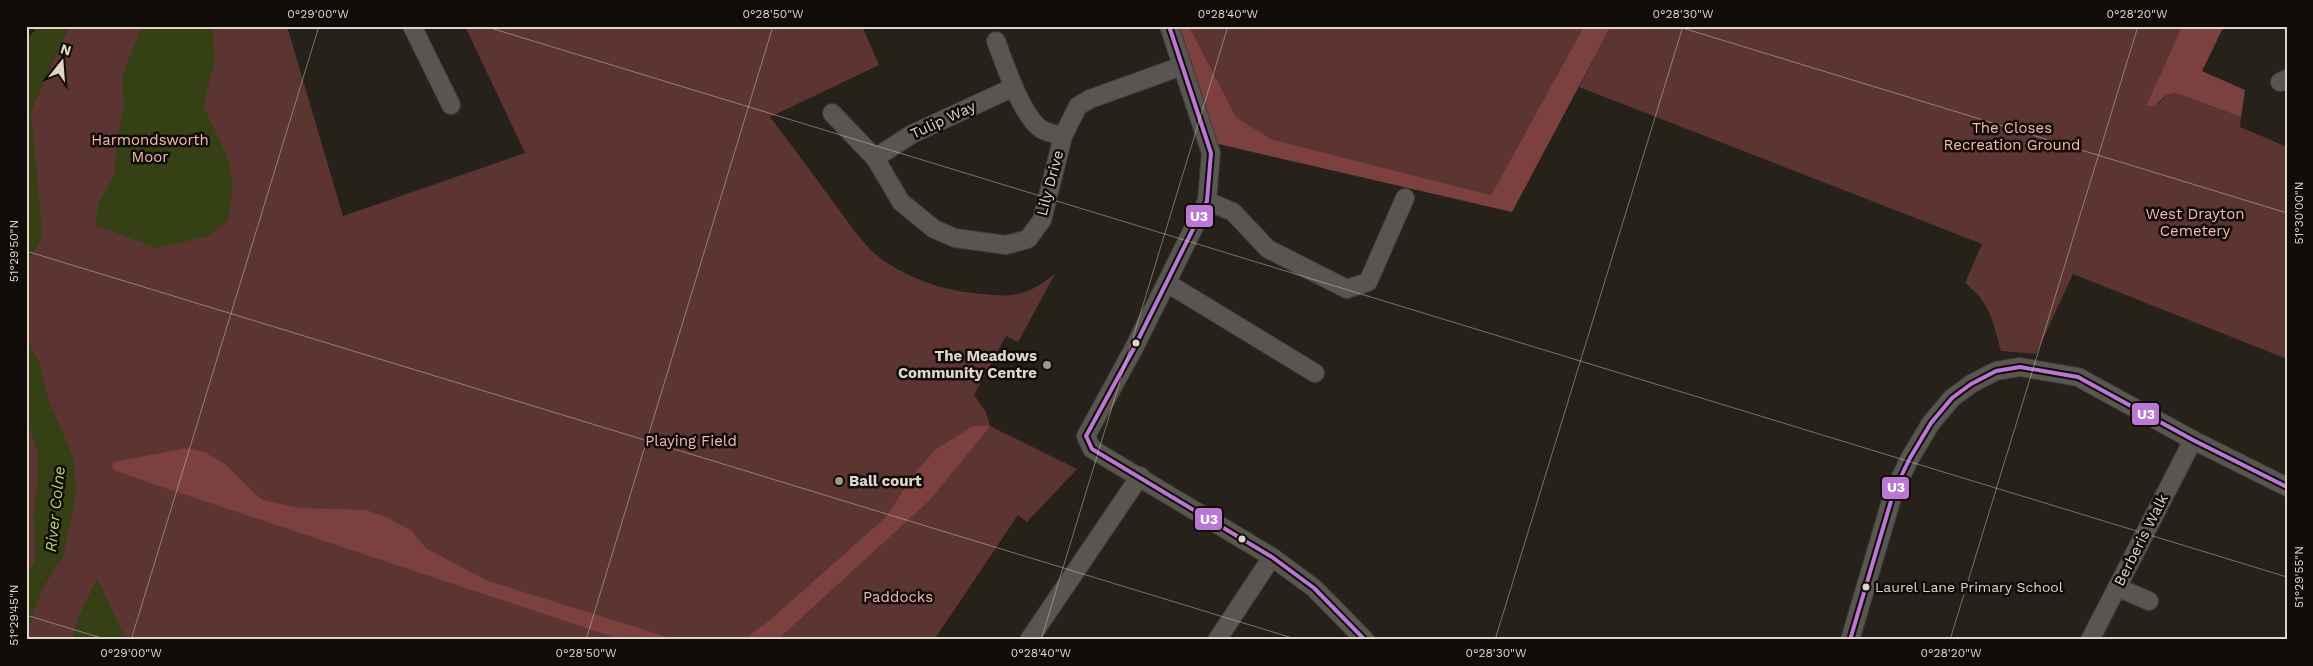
<svg xmlns="http://www.w3.org/2000/svg" width="2313" height="666" font-family="'Work Sans',sans-serif">
<style>
.green{fill:#5c3432}
.forest{fill:#7c413f}
.water{fill:#354114}
.lines{fill:none;stroke-linecap:round;stroke-linejoin:round}
.street-casing{stroke:#403c36;stroke-width:20}
.street{stroke:#595550;stroke-width:18}
.bus-1-casing{stroke:#110c07;stroke-width:8}
.bus-1{stroke:#ba77d6;stroke-width:4}
.ticks{fill:none;stroke:#ddd6cd;stroke-width:1;stroke-opacity:0.45}
.bus-dot{fill:#ddd6cd;stroke:#110c07;stroke-width:2}
.poi-dot{fill:#9d978e;stroke:#110c07;stroke-width:2}
.labels{text-anchor:middle;dominant-baseline:central;stroke-width:5;stroke-linejoin:round;paint-order:stroke}
.bus-label{font-size:14px;fill:#ddd6cd;stroke:#110c07;text-anchor:start}
.street-label{font-size:15px;fill:#ddd6cd;stroke:#110c07}
.park-label{font-size:15px;fill:#f6b8b5;stroke:#110c07}
.poi-label{font-size:15px;font-weight:bold;fill:#ddd6cd;stroke:#110c07;text-anchor:end}
.water-label{font-size:16px;font-style:italic;fill:#b7d277;stroke:#110c07}
.line-badge{stroke:#110c07;stroke-width:2}
.badge-label{font-size:14px;text-anchor:middle;font-weight:bold;fill:#fff}
.neatline{fill:none;stroke:#ddd6cd;stroke-width:2}
.ticks-label{font-size:12px;text-anchor:middle;fill:#ddd6cd}
</style>
<rect width="100%" height="100%" fill="#26211a"/>
<g class="green">
<path d="M69 26H287L343 216 525 153 465 26H862L879 65 770 117C792 146 813 174 834 203 849 223 865 249 887 263 912 279 943 290 973 293 1013 297 1022 299 1055 274L1018 342 1006 336 974 395 986 412 990 426 1077 469 1027 522 1018 515 934 640H26V111L31 110Z"/>
<polygon points="1189,26 1584,26 1491,195 1271,139 1236,117"/>
<path d="M1611 26H2182L2146 106 2159 103 2166 95 2176 93 2241 117 2240 127 2287 147V359L2073 274 2036 354 2001 351C1993 322 1990 302 1965 283L1982 244 1579 87Z"/>
</g>
<g class="forest">
<polygon points="1174,26 1189,26 1236,117 1271,139 1491,195 1584,26 1611,26 1512,212 1214,143"/>
<polygon points="2182,26 2224,26 2202,71 2245,90 2241,117 2176,93 2166,95 2154,106 2146,106"/>
<polygon points="973,426 990,426 931,499 777,640 744,640 770,620 886,517 914,474 935,450"/>
<polygon points="187,448 204,452 225,464 262,500 300,508 366,510 388,518 412,531 427,549 488,581 677,640 622,640 147,482 114,470 112,467 113,462"/>
</g>
<g class="water">
<polygon points="39,26 69,26 31,110 42,231 39,243 26,265 26,40"/>
<polygon points="142,26 212,26 215,61 203,106 227,156 233,182 229,216 225,223 208,236 157,248 95,225 99,201 114,176 117,140 124,106 122,76"/>
<polygon points="26,337 40,364 48,399 72,454 75,469 76,495 63,557 42,589 26,634 26,574 35,562 34,510 37,487 37,449 26,419"/>
<polygon points="97,578 126,640 72,640 77,621"/>
</g>
<g class="lines">
<defs>
<g id="street">
<polyline points="412,26 451,105"/>
<polyline points="1169,26 1211,153 1207,201 1134,348 1086,436 1092,449 1272,557 1314,588 1365,640"/>
<path d="M996 41C1005 64 1021 115 1041 129 1047 133 1055 134 1063 136"/>
<polyline points="2280,82 2287,79"/>
<polyline points="832,113 875,158 901,202 934,229 955,238 1006,245 1028,239 1042,220 1063,136 1078,106 1090,99 1182,66"/>
<polyline points="875,158 912,134 1014,87"/>
<polyline points="1207,201 1233,212 1268,249 1347,289 1368,282 1405,198"/>
<polyline points="1167,283 1315,373"/>
<polyline points="2117,587 2149,601"/>
<polyline points="1029,640 1140,476"/>
<polyline points="1217,640 1272,557"/>
<polyline points="1850,640 1894,491 1910,458 1931,423 1952,398 1971,384 1996,371 2020,367 2078,377 2193,440 2287,487"/>
<polyline points="2090,640 2193,440"/>
</g>
</defs>
<use href="#street" class="street-casing"/>
<use href="#street" class="street"/>
<defs>
<g id="bus-1">
<polyline points="1169,26 1211,153 1207,201 1134,348 1086,436 1092,449 1272,557 1314,588 1365,640"/>
<polyline points="1850,640 1894,491 1910,458 1931,423 1952,398 1971,384 1996,371 2020,367 2078,377 2193,440 2287,487"/>
</g>
</defs>
<use href="#bus-1" class="bus-1-casing"/>
<use href="#bus-1" class="bus-1"/>
</g>
<path class="ticks" d="M484 26 2287 577M1676 26 2287 213M26 251 1299 640M26 615 108 640M131 640 319 26M586 640 773 26M1041 640 1228 26M1495 640 1683 26M1950 640 2138 26"/>
<g class="bus-dot">
<circle cx="1136" cy="343" r="4.5"/>
<circle cx="1242" cy="539" r="4.5"/>
<circle cx="1866" cy="587" r="4.5"/>
</g>
<g class="poi-dot">
<circle cx="1047" cy="365" r="5"/>
<circle cx="839" cy="481" r="5"/>
</g>
<g class="labels">
<g class="bus-label">
<text x="1875" y="587">Laurel Lane Primary School</text>
</g>
<g class="street-label">
<text transform="translate(943 120) rotate(-25)">Tulip Way</text>
<text transform="translate(1050 183) rotate(-75)">Lily Drive</text>
<text transform="translate(2141 540) rotate(-63)">Berberis Walk</text>
</g>
<g class="park-label">
<text x="2012" y="128">The Closes<tspan x="2012" dy="17">Recreation Ground</tspan></text>
<text x="150" y="140">Harmondsworth<tspan x="150" dy="17">Moor</tspan></text>
<text x="2195" y="214">West Drayton<tspan x="2195" dy="17">Cemetery</tspan></text>
<text x="691" y="441">Playing Field</text>
<text x="898" y="597">Paddocks</text>
</g>
<g class="poi-label">
<text x="1037" y="356">The Meadows<tspan x="1037" dy="17">Community Centre</tspan></text>
<text x="849" y="481" text-anchor="start">Ball court</text>
</g>
<g class="water-label">
<text transform="translate(55 509) rotate(-84)">River Colne</text>
</g>
</g>
<g class="line-badge">
<rect x="1185" y="204" width="29" height="24" rx="5" fill="#ba77d6"/>
<rect x="2131" y="402" width="29" height="24" rx="5" fill="#ba77d6"/>
<rect x="1881" y="476" width="29" height="24" rx="5" fill="#ba77d6"/>
<rect x="1194" y="507" width="29" height="24" rx="5" fill="#ba77d6"/>
</g>
<g class="badge-label">
<text x="1199" y="221">U3</text>
<text x="2146" y="419">U3</text>
<text x="1896" y="492">U3</text>
<text x="1209" y="524">U3</text>
</g>
<rect width="2313" height="666" fill="none" stroke="#110c07" stroke-width="55"/>
<g transform="translate(62 62) rotate(17)" stroke="#110c07" stroke-width="4" paint-order="stroke">
<path d="M0-4L9 19L0 12L-9 19Z" fill="#ddd6cd"/>
<text y="-8" font-size="14" font-weight="bold" text-anchor="middle" fill="#ddd6cd">N</text>
</g>
<rect x="28" y="28" width="2258" height="610" class="neatline"/>
<g class="ticks-label">
<text x="318" y="18">0°29'00"W</text>
<text x="773" y="18">0°28'50"W</text>
<text x="1228" y="18">0°28'40"W</text>
<text x="1683" y="18">0°28'30"W</text>
<text x="2137" y="18">0°28'20"W</text>
<text transform="translate(2299 213) rotate(-90)" y="4">51°30'00"N</text>
<text transform="translate(14 251) rotate(-90)" y="4">51°29'50"N</text>
<text transform="translate(2299 577) rotate(-90)" y="4">51°29'55"N</text>
<text transform="translate(14 615) rotate(-90)" y="4">51°29'45"N</text>
<text x="131" y="657">0°29'00"W</text>
<text x="586" y="657">0°28'50"W</text>
<text x="1041" y="657">0°28'40"W</text>
<text x="1496" y="657">0°28'30"W</text>
<text x="1951" y="657">0°28'20"W</text>
</g>
</svg>
